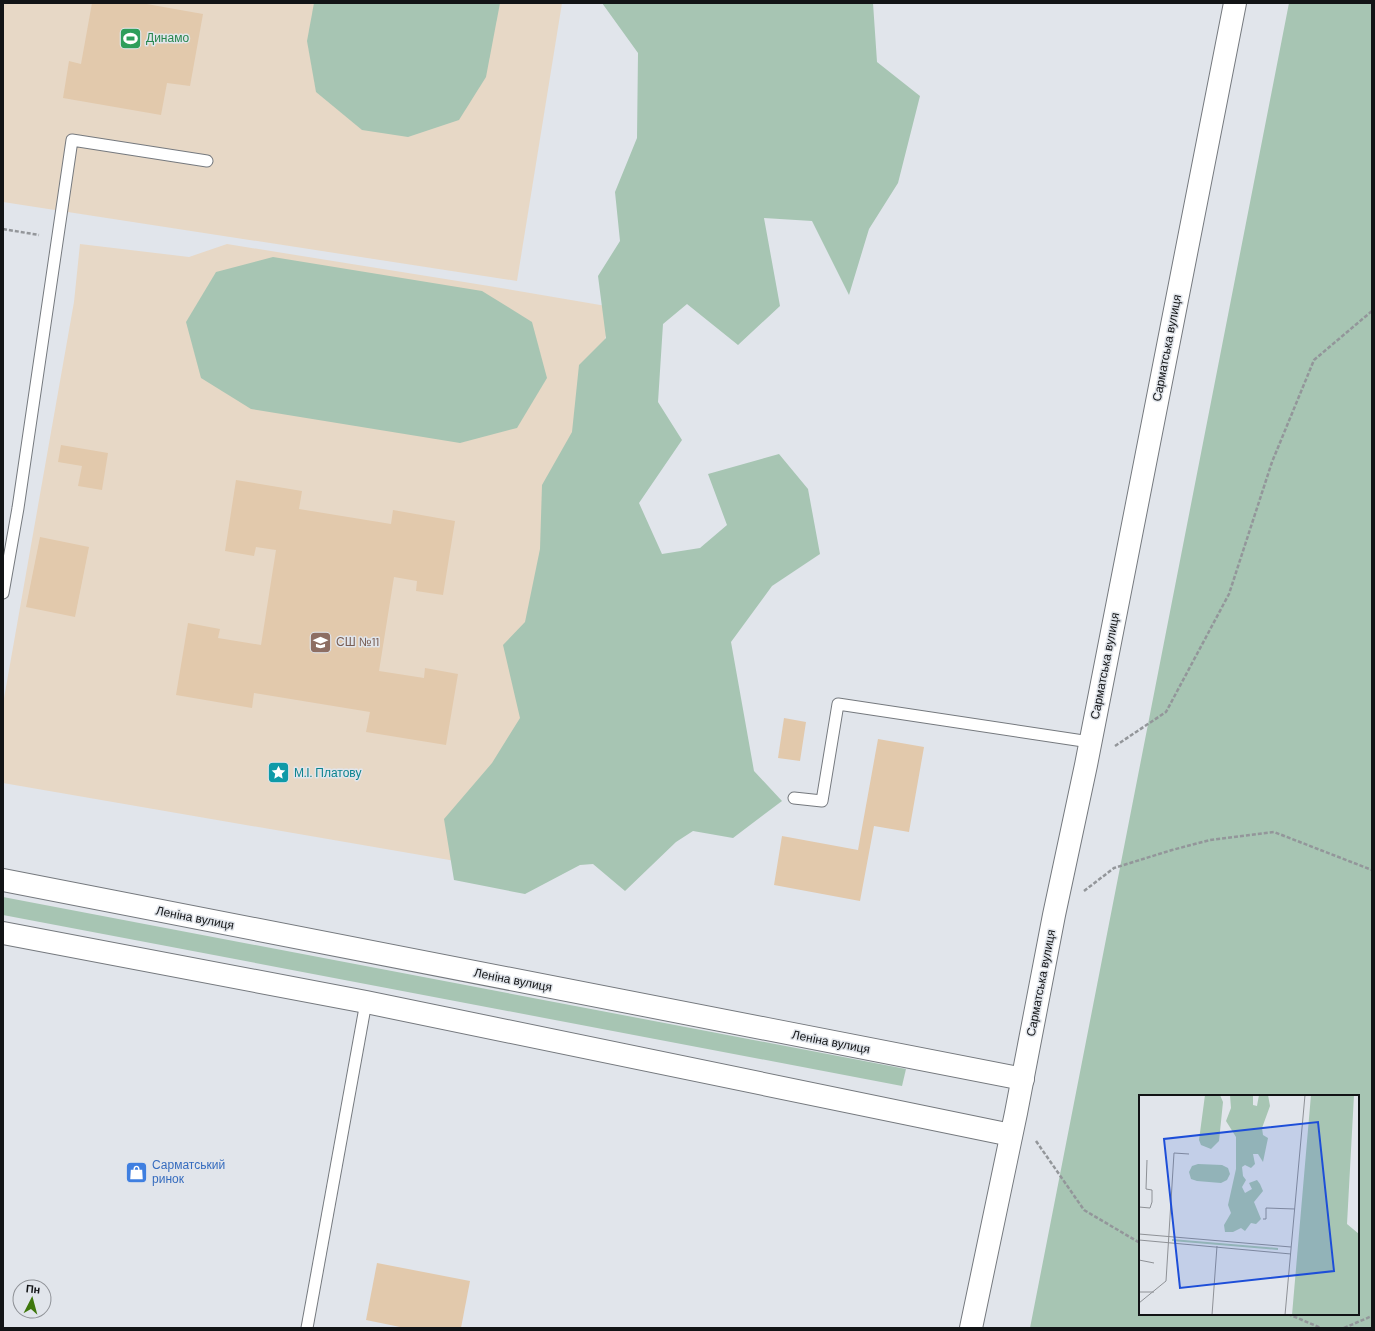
<svg xmlns="http://www.w3.org/2000/svg" width="1375" height="1331" font-family="'DM Sans',sans-serif">
<style>
.education{fill:#e7d8c6}
.green{fill:#a7c5b3;fill-rule:evenodd}
.building{fill:#e2c9ac}
.lines{fill:none;stroke-linecap:round;stroke-linejoin:round}
.lane-casing{stroke:#75797e;stroke-width:13}
.secondary-casing{stroke:#75797e;stroke-width:24}
.path{stroke:#93969a;stroke-width:2.5;stroke-dasharray:4 2;stroke-linecap:butt}
.lane{stroke:#fff;stroke-width:11}
.secondary{stroke:#fff;stroke-width:22}
.labels{text-anchor:middle;dominant-baseline:central;stroke-width:3;stroke-linejoin:round;paint-order:stroke}
.leisure-label{font-size:12px;fill:#27864d;stroke:#e1e5eb;text-anchor:start}
.street-label{font-size:12px;fill:#121416;stroke:#e1e5eb}
.education-label{font-size:12px;fill:#785e54;stroke:#e1e5eb;text-anchor:start}
.culture-label{font-size:12px;fill:#0d838f;stroke:#e1e5eb;text-anchor:start}
.shop-label{font-size:12px;fill:#366cbe;stroke:#e1e5eb;text-anchor:start}
.inset-road{fill:none;stroke:#8e9196;stroke-width:1}
.view{fill:#1d4ed8;fill-opacity:0.15;stroke:#1d4ed8;stroke-width:2}
.inset-edge{fill:none;stroke:#121416;stroke-width:2}
</style>
<rect width="100%" height="100%" fill="#e1e5eb"/>
<g class="education">
<polygon points="3,3 562,3 517,281 3,202"/>
<polygon points="80,244 189,257 227,244 489,286 612,307 505,803 461,862 3,783 3,704 74,302"/>
</g>
<g class="green">
<polygon points="314,3 500,3 486,77 459,120 408,137 362,130 316,92 307,41"/>
<polygon points="602,3 873,3 877,62 920,96 898,183 869,229 849,295 812,221 764,218 780,306 738,345 687,304 663,324 658,402 682,440 639,503 662,554 700,548 727,525 708,474 779,454 808,489 820,554 772,586 731,642 754,771 782,801 733,838 693,831 676,842 625,891 593,864 580,865 525,894 454,880 444,819 492,763 520,718 503,645 525,622 540,549 542,485 572,432 579,365 606,338 598,276 620,241 615,192 637,138 638,53"/>
<path d="M1289 3H1372V1328H1030ZM1140 1096H1358V1314H1140Z"/>
<polygon points="273,257 482,291 532,322 547,378 517,428 460,443 251,409 201,378 186,322 216,272"/>
<polygon points="3,897 906,1069 902,1086 3,915"/>
</g>
<g class="building">
<polygon points="92,3 141,3 203,14 190,86 167,83 161,115 63,98 69,61 81,64"/>
<polygon points="61,445 108,453 102,490 78,486 82,466 58,462"/>
<polygon points="236,480 302,491 299,509 391,524 393,510 455,521 443,595 416,591 417,581 394,577 379,671 424,678 425,668 458,674 446,745 366,732 370,712 254,693 252,708 176,695 188,623 220,629 218,638 261,645 276,550 256,547 254,556 225,551"/>
<polygon points="40,537 89,547 75,617 26,607"/>
<polygon points="784,718 806,722 800,761 778,758"/>
<polygon points="878,739 924,747 909,832 874,826 860,901 774,885 782,836 858,850"/>
<polygon points="377,1263 470,1281 461,1328 405,1328 366,1320"/>
</g>
<g class="lines">
<defs>
<g id="lane">
<polyline points="3,593 18,508 72,140 207,161"/>
<polyline points="794,798 822,801 838,704 1090,742"/>
<polyline points="307,1328 366,1002"/>
</g>
<g id="secondary">
<polyline points="3,880 1023,1079"/>
<polyline points="3,933 366,1002 1011,1135"/>
<polyline points="971,1328 1016,1113 1054,915 1086,765 1235,3"/>
</g>
</defs>
<use href="#lane" class="lane-casing"/>
<use href="#secondary" class="secondary-casing"/>
<g class="path">
<polyline points="3,229 39,235"/>
<polyline points="1115,746 1166,712 1229,594 1272,462 1314,360 1372,311"/>
<polyline points="1084,891 1114,868 1172,850 1210,840 1274,832 1372,870"/>
<polyline points="1036,1141 1084,1210 1140,1243"/>
<polyline points="1288,1314 1321,1328"/>
<polyline points="1344,1328 1372,1316"/>
</g>
<use href="#lane" class="lane"/>
<use href="#secondary" class="secondary"/>
</g>
<defs>
<symbol id="stadium-square" viewBox="-11 -11 22 22"><rect x="-9" y="-9" width="18" height="18" rx="4" fill="#2e9e5b" stroke="#e1e5eb"/><path d="M0-5a6.5 5 0 1 0 0 10a6.5 5 0 1 0 0-10ZM-3.5-1.8h7v3.6h-7Z" fill="#fff"/></symbol>
<symbol id="school-square" viewBox="-11 -11 22 22"><rect x="-9" y="-9" width="18" height="18" rx="4" fill="#8d6e63" stroke="#e1e5eb"/><path d="M0-5L7-2L0 1L-7-2ZM-4 1L0 2.5L4 1V4Q0 6-4 4Z" fill="#fff"/></symbol>
<symbol id="sight-square" viewBox="-11 -11 22 22"><rect x="-9" y="-9" width="18" height="18" rx="4" fill="#0f9aa8" stroke="#e1e5eb"/><path d="M0-6L1.8-2.2L6-1.7L2.9 1.2L3.7 5.4L0 3.3L-3.7 5.4L-2.9 1.2L-6-1.7L-1.8-2.2Z" fill="#fff"/></symbol>
<symbol id="shop-square" viewBox="-11 -11 22 22"><rect x="-9" y="-9" width="18" height="18" rx="4" fill="#3f7fe0" stroke="#e1e5eb"/><path d="M-5-2.5h2.3a2.7 3.5 0 0 1 5.4 0H5L5.5 6h-11ZM-1.5-2.5h3a1.5 2.3 0 0 0-3 0Z" fill="#fff"/></symbol>
</defs>
<g fill-rule="evenodd">
<use href="#stadium-square" x="118" y="26" width="25" height="25"/>
<use href="#school-square" x="308" y="630" width="25" height="25"/>
<use href="#sight-square" x="266" y="760" width="25" height="25"/>
<use href="#shop-square" x="124" y="1160" width="25" height="25"/>
</g>
<g class="labels">
<g class="leisure-label">
<text x="146" y="38">Динамо</text>
</g>
<g class="street-label">
<text transform="translate(1167 348) rotate(-79)">Сарматська вулиця</text>
<text transform="translate(1105 666) rotate(-79)">Сарматська вулиця</text>
<text transform="translate(195 918) rotate(11)">Леніна вулиця</text>
<text transform="translate(513 980) rotate(11)">Леніна вулиця</text>
<text transform="translate(1041 983) rotate(-79)">Сарматська вулиця</text>
<text transform="translate(831 1042) rotate(11)">Леніна вулиця</text>
</g>
<g class="education-label">
<text x="336" y="642">СШ №11</text>
</g>
<g class="culture-label">
<text x="294" y="773">М.І. Платову</text>
</g>
<g class="shop-label">
<text x="152" y="1165">Сарматський<tspan x="152" dy="14">ринок</tspan></text>
</g>
</g>
<g transform="translate(1139 1095)">
<rect width="220" height="220" fill="#e1e5eb"/>
<path d="M66 0H81L84 7 80 46 72 54 62 50 60 45ZM91 0H114V10L118 11 120 0H129L131 11 123 33 124 40 129 43 124 67 119 59H114L116 69 112 73 106 70 103 72 104 81 107 85 103 92 106 98 113 94 110 88 118 85 121 89 124 96 115 107 122 124 117 129 112 128 106 136 102 133 94 137H86L85 130 92 118 89 110 97 74V42L87 26 92 13ZM172 0H215L208 129 220 139V220H153ZM59 69 83 70 89 73 91 79 88 85 82 88 58 86 52 84 50 77 53 71ZM33 144 139 153V155L33 146Z" fill="#a7c5b3"/>
<path class="inset-road" d="M0 112 11 113 13 107V95L7 94 8 65M124 124H127V113L156 114M0 139 152 152M0 145 152 159M0 165 15 168M0 197H15M0 208 27 186 35 58 50 59M28 220H57M73 220 78 151M146 220 166 0"/>
<path class="view" d="M179 27 195 176 41 193 25 44Z"/>
<rect width="220" height="220" class="inset-edge"/>
</g>
<rect width="1375" height="1331" fill="none" stroke="#121416" stroke-width="8"/>
<g transform="translate(32 1299) rotate(6)"><circle r="19" fill="#e1e5eb" stroke="#8e9196"/>
<path d="M0-3L7 15L0 10L-7 15Z" fill="#3e770c"/>
<text y="-6" font-size="11" font-weight="bold" text-anchor="middle" fill="#121416">Пн</text>
</g>
</svg>
